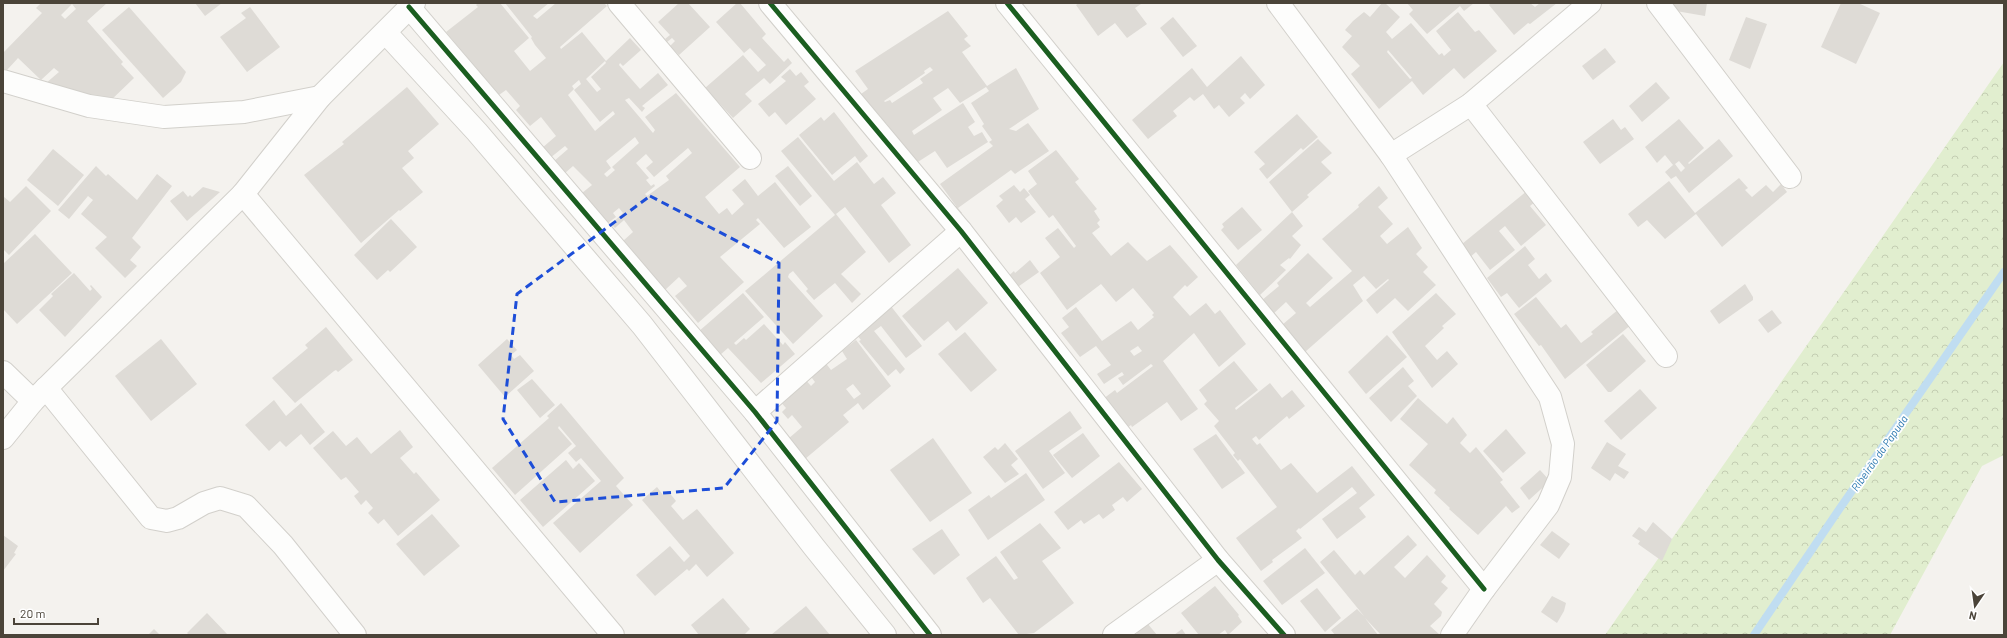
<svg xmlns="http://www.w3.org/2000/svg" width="2007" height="638" font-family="Barlow,sans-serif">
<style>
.forest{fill:url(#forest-crowns)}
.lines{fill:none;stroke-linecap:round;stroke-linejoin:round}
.stream{stroke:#c0ddf1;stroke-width:8}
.building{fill:#dedbd6;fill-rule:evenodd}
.minor-casing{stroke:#d2d0cb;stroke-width:24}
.minor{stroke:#fdfdfc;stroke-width:22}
.cycleway-casing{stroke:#fff;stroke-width:8}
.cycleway{stroke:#1b5e20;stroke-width:5}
.marked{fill:none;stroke:#1d4ed8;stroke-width:3;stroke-dasharray:8 5;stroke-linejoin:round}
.labels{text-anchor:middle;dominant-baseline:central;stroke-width:3.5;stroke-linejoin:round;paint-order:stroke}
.water-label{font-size:11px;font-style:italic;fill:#2e7ab2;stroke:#fff}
</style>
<defs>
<pattern id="forest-crowns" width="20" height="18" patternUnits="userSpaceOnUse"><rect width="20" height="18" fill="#e1eecf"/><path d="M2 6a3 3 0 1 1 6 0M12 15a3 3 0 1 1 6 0" fill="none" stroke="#c3cdb2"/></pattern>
</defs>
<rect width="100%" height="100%" fill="#f4f2ee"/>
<polygon class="forest" points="2004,62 2004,455 1982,466 1890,635 1605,635"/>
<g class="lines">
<polyline class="stream" points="1754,635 1838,511 2004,272"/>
</g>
<g class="building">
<path d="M41 3H107L87 21 123 62 121 64 134 78 109 102 45 84 59 72 54 68 41 80 18 58 7 70 3 69V53L42 13 36 8ZM72 4 76 9 65 19 61 15Z"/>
<polygon points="195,3 222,3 205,16"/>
<path d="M478 3H500L529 38 514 51 530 71 546 58 535 45 531 38 532 37 505 3H549L533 16 537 19 556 3H604L607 6 560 47 561 49 582 32 606 61 630 38 641 50 623 66 620 63 619 65 640 89 658 73 668 85 642 106 645 108 642 112 629 98 625 100 653 133 655 130 645 117 676 93 740 167 705 197 719 214 727 208 732 215 744 204 732 190 745 179 758 196 775 182 811 227 784 248 758 218 756 220 760 224 720 257 744 282 698 323 675 296 687 286 679 277 665 290 623 241 633 232 624 220 615 228 611 224 623 213 619 208 613 213 616 217 608 223 582 193 592 185 573 166 564 174 553 162 568 149 565 146 550 158 542 148 556 136 541 117 530 126 516 110 520 106 506 90 499 95 446 32 478 7 476 5ZM605 61 606 63 591 77 601 89 597 92 586 79ZM579 80 581 84 574 90 600 122 613 111 615 114 595 131 568 95 574 89 572 86ZM635 137 639 143 612 167 615 170 607 177 604 174 611 168 606 161ZM688 148 692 153 666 176 669 180 647 196 645 194 655 186 654 184 651 186 646 180 649 178 636 163 646 154 653 162 646 168 654 177Z"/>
<polygon points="679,3 688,3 710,27 679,55 670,46 675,41 672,38 667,42 665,39 670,35 658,22"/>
<polygon points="737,3 740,3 766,34 762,38 784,62 788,58 792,63 770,84 764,78 745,94 752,101 733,118 705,88 743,55 758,72 766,65 750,48 744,53 716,22"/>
<polygon points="1079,3 1140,3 1141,4 1135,8 1147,24 1127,38 1115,23 1098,36 1076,5"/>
<path d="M1382 3H1385L1400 17 1386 32 1392 39 1411 23 1439 55 1442 53 1444 56 1451 50 1436 31 1458 12 1475 32 1479 30 1497 51 1464 79 1454 68 1423 95 1412 81 1379 109 1351 74 1360 66 1342 47 1352 36 1345 30 1353 21 1364 12 1370 17ZM1388 50 1412 78 1410 79 1387 52Z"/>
<polygon points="1407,3 1474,3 1464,11 1460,6 1427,34 1409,14 1413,10"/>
<polygon points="1491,3 1530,3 1535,7 1540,3 1557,3 1530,24 1528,23 1514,35 1489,5"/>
<polygon points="1673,3 1707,3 1705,16 1676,11 1676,8 1672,7"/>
<polygon points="1841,3 1858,3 1880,13 1856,64 1821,47"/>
<polygon points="129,7 186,72 181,82 163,98 102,30"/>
<polygon points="250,7 280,47 247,72 220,37 246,18 241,13"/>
<path d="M948 11 968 36 964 39 971 46 962 52 987 86 1016 68 1039 109 1009 129 1016 131 1028 123 1049 151 1015 174 1011 170 958 208 962 213 953 219 948 213 956 206 940 184 993 146 989 142 992 140 982 126 984 124 971 103 989 91 986 87 960 103 948 88 933 98 942 110 912 131 914 135 963 103 975 122 968 127 974 136 982 132 988 142 947 168 935 151 910 167 901 143 886 123 878 128 854 99 868 89 855 71ZM930 67 933 70 920 79 923 83 892 103 890 100 885 102 884 101 925 73 924 71Z"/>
<polygon points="1173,17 1197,46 1183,57 1160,28"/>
<polygon points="1746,17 1767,24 1750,69 1729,60"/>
<polygon points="1605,48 1616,62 1593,80 1582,66"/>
<polygon points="1241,56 1265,85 1250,99 1245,93 1240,98 1245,103 1229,117 1219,105 1214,109 1203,94 1194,101 1190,97 1173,111 1177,116 1148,139 1132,120 1192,68 1207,87"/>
<polygon points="790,69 796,76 801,72 809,82 804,86 816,99 786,125 775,112 769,117 758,104 786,81 781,77"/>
<polygon points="1656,82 1670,98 1642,122 1629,106"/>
<polygon points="407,87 439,124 408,151 414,158 402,168 423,192 400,211 399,210 361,243 304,175 344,144 342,142"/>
<polygon points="834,112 868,156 860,163 855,156 832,175 799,135 821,117 824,121"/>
<polygon points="1297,114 1318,137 1303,150 1301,148 1267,179 1259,169 1265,164 1254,152"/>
<polygon points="1613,119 1621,130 1625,127 1634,139 1600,164 1583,142"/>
<path d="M1679 119 1704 148 1688 163 1689 164 1719 139 1733 156 1689 193 1676 176 1671 179 1665 172 1673 165 1665 155 1657 163 1645 147ZM1679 161 1685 168 1681 172 1675 164Z"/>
<polygon points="798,137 834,181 857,162 874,184 883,177 896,193 881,205 911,245 889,263 845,207 836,214 866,252 841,274 861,294 852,303 835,283 814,300 806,291 808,289 793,271 789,274 788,277 823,316 793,344 745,291 835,215 781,151"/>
<polygon points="1318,139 1332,153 1321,162 1332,173 1307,195 1309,197 1292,212 1303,226 1292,236 1301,245 1290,259 1289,258 1280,265 1286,270 1260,295 1236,265 1292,212 1269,182"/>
<polygon points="53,149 84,175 58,206 27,180"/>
<path d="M1056 150 1079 179 1075 182 1097 209 1094 211 1100 220 1097 223 1100 227 1092 233 1111 256 1128 242 1147 261 1170 245 1198 277 1187 287 1185 285 1173 297 1190 316 1206 303 1215 314 1220 310 1246 344 1219 367 1194 333 1163 361 1198 409 1181 421 1167 402 1132 427 1131 425 1123 431 1099 402 1115 390 1117 393 1153 366 1151 364 1123 385 1118 378 1124 375 1122 372 1104 384 1097 374 1111 365 1096 346 1080 357 1061 333 1069 327 1062 318 1076 307 1102 341 1131 321 1138 330 1154 317 1152 315 1154 313 1133 288 1116 302 1101 284 1067 310 1040 273 1060 257 1045 238 1058 228 1074 248 1076 246 1053 215 1049 218 1028 191 1037 184 1028 171ZM1138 346 1142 351 1134 356 1130 351Z"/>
<polygon points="96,166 106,176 108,174 137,200 157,174 172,186 132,238 141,247 130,260 137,266 125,278 95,248 107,237 81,214 93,200 88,196 69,219 58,210"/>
<polygon points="788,166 812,196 800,206 775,176"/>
<polygon points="1739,178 1748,188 1745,190 1752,197 1766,185 1773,192 1781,184 1787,192 1722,247 1696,214 1665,239 1647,220 1638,227 1628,214 1669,181 1695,213"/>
<polygon points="1014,185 1020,192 1024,188 1030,195 1025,199 1036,212 1021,223 1016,217 1009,223 996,206 1003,200 999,196"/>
<polygon points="26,186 51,211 9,255 3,249 3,199 4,197 10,202"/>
<polygon points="1379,186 1388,198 1378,207 1393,224 1380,236 1387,244 1408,227 1422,248 1416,254 1428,267 1423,272 1436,285 1408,311 1395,298 1377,314 1366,300 1389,280 1388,279 1376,289 1364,276 1353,285 1363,301 1305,352 1282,325 1296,313 1286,302 1272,315 1261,301 1279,286 1277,283 1308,253 1333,278 1306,303 1310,307 1352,271 1322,239 1359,207 1358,205"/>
<polygon points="203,187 220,192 187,221 170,201 183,191 188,197 190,195 192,197"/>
<polygon points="1528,190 1536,201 1530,206 1546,225 1521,246 1505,226 1499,231 1515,250 1490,270 1476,252 1469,258 1462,244"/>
<polygon points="1242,207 1262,230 1238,250 1221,230 1224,227 1222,224"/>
<polygon points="391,219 417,247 390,272 388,270 377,280 354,255"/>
<polygon points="35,234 72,273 17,324 3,309 3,264"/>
<polygon points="1525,246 1535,259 1528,265 1539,279 1546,273 1552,281 1519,308 1507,293 1501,297 1487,278"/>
<polygon points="1030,260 1039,272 1012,291 1004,280 1014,271 1015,273"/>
<polygon points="958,268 988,303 956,331 948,321 924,341 902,316"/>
<polygon points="74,273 90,291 92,289 90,286 91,285 102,297 65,337 39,310 53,296 51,294"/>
<polygon points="1745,284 1753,297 1753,300 1719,324 1710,311"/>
<polygon points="743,293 764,317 734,343 736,345 744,338 746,340 764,324 783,345 785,342 795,354 761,383 728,348 720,355 698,332"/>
<polygon points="1436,293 1456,314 1442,326 1444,328 1425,346 1437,360 1447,351 1458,364 1432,388 1392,332"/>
<polygon points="1536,297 1561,328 1566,324 1581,343 1593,334 1591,332 1619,309 1632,324 1565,379 1541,345 1539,346 1514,314"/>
<polygon points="890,305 922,346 906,358 881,326 874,331 905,369 900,374 896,369 888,376 859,341 861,340 856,334"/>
<polygon points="1772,310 1782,323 1768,333 1758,320"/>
<polygon points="326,327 353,360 338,372 336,370 334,371 295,403 272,378 308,348 305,345"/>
<polygon points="965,332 997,370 971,392 938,354"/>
<polygon points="1623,334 1646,361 1611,392 1608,392 1586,365"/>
<polygon points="1387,335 1407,357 1366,394 1348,372"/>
<polygon points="161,339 197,384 151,421 115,376"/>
<polygon points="507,339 517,350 511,355 514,359 520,355 534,371 505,397 478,365"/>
<path d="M856 340 891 386 863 410 858 403 843 415 849 422 805 459 788 439 802 427 792 415 788 419 782 412 786 408 779 400 804 378 811 386 815 382 809 374 824 361 831 370 847 359 842 351ZM853 384 861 394 854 399 846 389Z"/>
<polygon points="1234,361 1258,390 1235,408 1236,410 1270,383 1282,398 1292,390 1305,406 1289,419 1287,416 1259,440 1256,436 1252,439 1257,445 1260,443 1281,470 1291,463 1317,493 1352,466 1375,495 1359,508 1366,517 1337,539 1322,519 1357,493 1352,487 1300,529 1299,528 1296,531 1302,538 1272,560 1273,562 1261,571 1236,538 1277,507 1240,459 1238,461 1233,455 1235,453 1214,426 1219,421 1204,404 1207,401 1199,390"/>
<polygon points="1403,367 1414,381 1408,386 1417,396 1391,422 1369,398"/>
<polygon points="532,379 555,405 540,418 517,390"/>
<polygon points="1640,389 1657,408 1621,440 1604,421"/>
<polygon points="1418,398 1447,424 1453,417 1467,435 1460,443 1470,453 1476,447 1503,480 1500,482 1520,507 1512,513 1506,506 1478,535 1449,509 1450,508 1434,493 1436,490 1409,465 1428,444 1400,419"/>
<polygon points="274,400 286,416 301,403 325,432 310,445 301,434 286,447 280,441 269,451 245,425"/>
<polygon points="561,403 624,478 616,486 633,505 580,553 553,523 601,481 581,458 576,462 568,453 576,446 559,426 558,428 572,444 515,495 492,468 549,418 547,416"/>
<polygon points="1070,411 1082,428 1049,451 1065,473 1043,489 1015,451"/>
<polygon points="1506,429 1526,453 1503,473 1483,451"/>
<polygon points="400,430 413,447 400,458 414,474 416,472 440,500 398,536 384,519 378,524 368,513 373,508 366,500 361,505 354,496 359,492 346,477 341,480 313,448 333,431 346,446 357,437 371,454"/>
<polygon points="1083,433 1100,456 1072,478 1053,455"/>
<polygon points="1216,434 1245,473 1222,489 1193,449"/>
<polygon points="933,438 972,493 930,522 890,470"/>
<polygon points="1607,442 1626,454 1618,466 1629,472 1624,479 1615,473 1610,481 1591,468"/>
<polygon points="1005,443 1018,459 1011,465 1019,474 1005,483 983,457 995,447 998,450"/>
<polygon points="566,460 573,469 579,463 595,481 543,527 520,500"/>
<polygon points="1119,462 1142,489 1127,502 1123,497 1112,505 1115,510 1103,519 1099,514 1084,524 1081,520 1068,530 1054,512"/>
<polygon points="1540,470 1550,481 1529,500 1520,488"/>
<polygon points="1026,473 1045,500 988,540 968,510 989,495 991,498"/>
<polygon points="657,487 663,495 668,491 676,501 671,506 683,520 697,509 734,553 707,577 696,564 689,571 687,569 655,596 636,575 670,546 684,562 690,556 642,500"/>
<polygon points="432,514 460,546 424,576 396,544"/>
<polygon points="1653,522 1672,539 1662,561 1638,544 1640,541 1632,536 1639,527 1646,532"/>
<polygon points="1040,523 1061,548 1042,561 1074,603 1034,633 1019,635 990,598 983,603 966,578 996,556 1014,580 1018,578 1000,552"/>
<polygon points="942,529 960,555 934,575 912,549"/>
<polygon points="1552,531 1570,544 1559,559 1540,545"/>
<polygon points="3,535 18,546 14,553 16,554 3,571"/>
<polygon points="1408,535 1417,545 1394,567 1405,578 1427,555 1446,576 1441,582 1448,588 1434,604 1442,612 1441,616 1430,626 1440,635 1381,635 1365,618 1378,635 1335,635 1331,630 1357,609 1364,616 1320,562 1334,550 1355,575 1360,570 1364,575"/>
<polygon points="1305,548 1325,573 1282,605 1263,581"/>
<polygon points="1215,586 1239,615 1238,616 1242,622 1228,635 1225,630 1218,635 1199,635 1181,613"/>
<polygon points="1317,588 1341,618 1325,632 1300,601"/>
<polygon points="1552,596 1566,603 1564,611 1557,623 1541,612"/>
<polygon points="723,598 750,629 744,635 699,635 691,625"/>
<polygon points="806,606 830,635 771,635"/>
<polygon points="207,613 228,635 189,635 187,633"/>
<polygon points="1148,624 1157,635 1135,635"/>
<polygon points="154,629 160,635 148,635"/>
<polygon points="1182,629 1186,635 1174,635"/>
</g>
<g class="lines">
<defs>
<g id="minor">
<polyline points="619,3 750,158"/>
<polyline points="770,3 961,231 1218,560 1284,635"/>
<polyline points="1007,3 1484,589"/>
<polyline points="1278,3 1391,155 1550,397 1563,444 1560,477 1548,505 1484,589 1452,635"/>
<polyline points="1658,3 1790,177"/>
<polyline points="409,7 755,412 930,635"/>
<polyline points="386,33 477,132 642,325 814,547 885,635"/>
<polyline points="3,81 89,106 164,117 244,112 320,97"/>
<polyline points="1471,104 1666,356"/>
<polyline points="1391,155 1471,104 1590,3"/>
<polyline points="243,194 613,635"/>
<polyline points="3,372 33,401"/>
<polyline points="46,388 151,518 167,521 178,518 204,503 220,498 246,506 283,545 355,635"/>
<polyline points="755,412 961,231"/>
<polyline points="3,438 33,401 243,194 320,97 414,3"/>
<polyline points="1114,635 1218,560"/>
</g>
</defs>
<use href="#minor" class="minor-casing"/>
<use href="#minor" class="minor"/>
<defs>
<g id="cycleway">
<polyline points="770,3 961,231 1218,560 1284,635"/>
<polyline points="1007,3 1484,589"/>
<polyline points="409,7 755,412 930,635"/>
</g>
</defs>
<use href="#cycleway" class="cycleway-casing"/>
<use href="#cycleway" class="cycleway"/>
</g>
<path class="marked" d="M650 196 779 263 777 421 724 488 555 502 503 419 517 294Z"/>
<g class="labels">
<g class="water-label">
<text transform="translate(1879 453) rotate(-55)">Ribeirão da Papuda</text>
</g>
</g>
<rect width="2007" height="638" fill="none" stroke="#4b4439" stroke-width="8"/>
<g transform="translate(1975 606) rotate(193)" stroke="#ffffff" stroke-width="3" paint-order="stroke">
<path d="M0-3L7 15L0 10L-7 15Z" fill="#4b4439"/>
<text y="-6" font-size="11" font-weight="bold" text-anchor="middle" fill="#4b4439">N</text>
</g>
<path d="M14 618v6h84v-6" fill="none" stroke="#4b4439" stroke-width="2"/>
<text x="20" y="618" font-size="12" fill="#4b4439" stroke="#ffffff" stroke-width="3" paint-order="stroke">20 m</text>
</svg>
